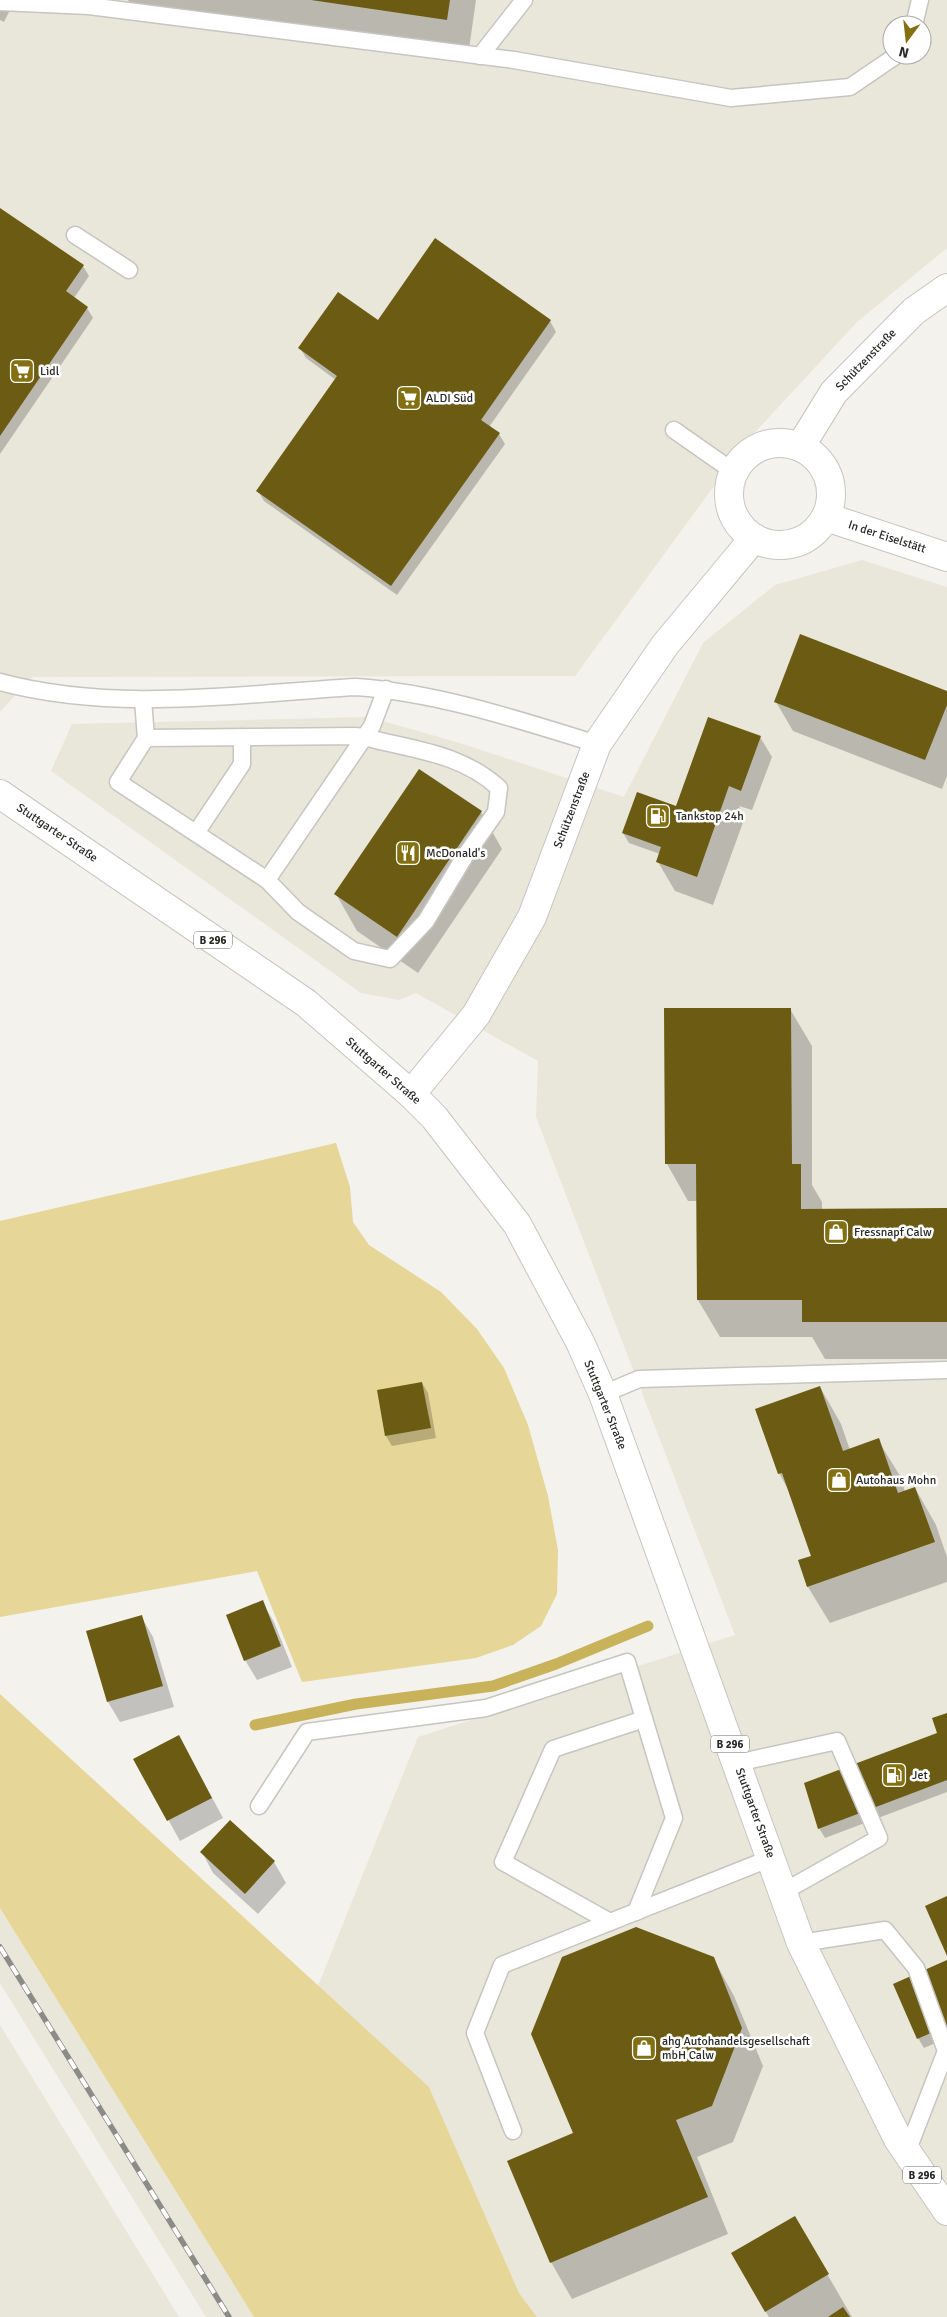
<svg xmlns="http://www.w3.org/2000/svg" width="947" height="2317" font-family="Signika,sans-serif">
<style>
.built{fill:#e9e6da;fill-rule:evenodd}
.green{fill:#e6d697}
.shadow{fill:#0003}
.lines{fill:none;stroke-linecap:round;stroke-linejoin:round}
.stream{stroke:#c8b35b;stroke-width:11}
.building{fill:#6b5b13}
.service-casing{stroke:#c6c5c0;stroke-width:19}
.minor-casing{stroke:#c6c5c0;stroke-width:30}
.primary-casing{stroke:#c6c5c0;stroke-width:30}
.service{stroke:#fff;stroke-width:16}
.minor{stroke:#fff;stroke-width:28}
.primary{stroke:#fff;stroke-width:28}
.rail-casing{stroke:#8b8b87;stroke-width:5.5}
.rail{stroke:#fff;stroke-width:4;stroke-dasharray:11;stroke-linecap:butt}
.labels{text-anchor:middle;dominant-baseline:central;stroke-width:5;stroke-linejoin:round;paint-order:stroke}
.shield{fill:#fff;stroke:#696968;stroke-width:1}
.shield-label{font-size:11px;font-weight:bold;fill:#292927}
.street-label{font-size:12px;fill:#292927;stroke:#fff}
.poi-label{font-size:12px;fill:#292927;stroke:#fff;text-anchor:start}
</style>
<rect width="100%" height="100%" fill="#f3f2ed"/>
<g class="built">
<path d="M0 0H947V248L857 322 747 441 575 676 32 677 0 712ZM892 25H922V55H892Z"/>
<polygon points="862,560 947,587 947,2317 537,2317 519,2293 429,2087 318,1986 418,1737 735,1635 536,1117 538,1061 416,993 399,1000 361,993 51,771 72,724 369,717 463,744 624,797 703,643 775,585"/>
<polygon points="0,1908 254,2317 206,2317 0,1983"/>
<polygon points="0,2025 179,2317 0,2317"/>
</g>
<g class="green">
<polygon points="336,1143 350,1187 353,1222 369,1245 441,1292 477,1329 504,1368 528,1425 548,1496 558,1550 557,1594 541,1626 513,1645 476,1658 302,1682 257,1571 0,1617 0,1221"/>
<polygon points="0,1694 429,2087 519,2293 537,2317 254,2317 0,1908"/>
</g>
<g class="shadow">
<polygon points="0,0 15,0 4,22 0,20"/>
<polygon points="128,0 476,0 468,56 135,10"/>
<polygon points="0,209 83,266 89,276 74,298 87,308 93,318 0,454"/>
<polygon points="435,240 550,321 556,332 489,427 499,434 505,444 397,595 264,501 258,491 336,380 306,358 300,348 378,321"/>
<polygon points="947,693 947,776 942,789 793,731 776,702"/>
<polygon points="760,737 772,757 752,810 739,806 745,817 713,905 675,891 658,862 660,854 629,843 623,833 675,807"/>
<polygon points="481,812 502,849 418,973 357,931 336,894"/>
<polygon points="666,1009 790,1009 812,1046 812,1185 822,1202 822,1210 947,1210 947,1359 825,1359 812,1337 720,1337 698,1300 698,1201 688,1201 667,1164"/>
<polygon points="422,1383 428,1393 436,1438 392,1446 386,1436"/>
<polygon points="820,1387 841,1424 850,1450 878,1440 900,1476 905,1492 915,1488 936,1525 947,1557 947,1582 830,1623 808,1587 799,1561 812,1556 790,1493 779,1473"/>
<polygon points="262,1602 274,1622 292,1667 257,1680 245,1660"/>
<polygon points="141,1616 153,1637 174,1707 120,1722 108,1702 88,1632"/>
<polygon points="947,1715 947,1792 825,1838 819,1828 939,1739"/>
<polygon points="179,1736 223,1818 180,1841 135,1759"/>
<polygon points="230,1822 274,1862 286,1883 258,1914 213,1873 202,1852"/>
<polygon points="713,1958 734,1996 763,2066 733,2142 697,2157 728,2234 572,2299 551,2262 575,2134"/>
<polygon points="947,1961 947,2038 924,2048 918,2038"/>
<polygon points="794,2217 852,2317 769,2317 732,2253"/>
</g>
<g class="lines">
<polyline class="stream" points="255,1725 356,1704 493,1686 556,1664 648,1626"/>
</g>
<g class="building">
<polygon points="311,0 450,0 447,20"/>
<polygon points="0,208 84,265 66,291 88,307 0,436"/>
<polygon points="435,238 551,320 481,420 500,433 391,586 256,491 337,376 298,348 338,292 378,320"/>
<polygon points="800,634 947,691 947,705 925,760 774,702"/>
<polygon points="708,717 761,736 741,791 729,786 697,877 656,862 661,847 622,833 637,792 676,806"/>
<polygon points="419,769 482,811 397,937 334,894"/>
<polygon points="664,1008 791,1008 792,1164 801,1164 801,1209 947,1208 947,1322 802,1322 802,1300 697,1300 696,1164 665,1164"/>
<polygon points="422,1382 431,1428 385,1436 377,1390"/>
<polygon points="820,1386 843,1451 879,1438 898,1493 915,1487 935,1542 807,1587 798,1560 811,1556 782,1473 778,1474 755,1409"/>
<polygon points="263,1600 281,1646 244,1661 226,1615"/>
<polygon points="142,1615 163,1686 107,1702 86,1631"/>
<polygon points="947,1713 947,1780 818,1829 804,1783 937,1733 932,1718"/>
<polygon points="179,1735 212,1798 167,1821 133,1759"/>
<polygon points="230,1820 275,1861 245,1894 200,1852"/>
<polygon points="947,1896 947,1956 925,1906"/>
<polygon points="636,1927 714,1957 742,2028 712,2106 676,2120 708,2197 550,2263 507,2161 573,2133 531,2034 562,1957"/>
<polygon points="947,1960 947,2026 917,2039 893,1984"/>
<polygon points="795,2216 829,2274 765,2312 731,2253"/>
<polygon points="843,2307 850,2317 828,2317"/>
</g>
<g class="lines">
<defs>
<g id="service">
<polyline points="0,2 89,6 514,60 731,98 850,87 897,55"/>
<polyline points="914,25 920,0"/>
<polyline points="480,56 524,0"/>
<polyline points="75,235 129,270"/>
<polyline points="674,430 734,472"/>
<path d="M0 682C115 713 239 694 356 687 439 693 519 720 597 744"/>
<path d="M143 700 146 738 118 782 267 880 298 912 354 951 390 959 426 921 465 856 496 812 499 788C461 753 413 750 364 737L355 736 146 738"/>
<polyline points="196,833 242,764 242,737"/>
<polyline points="267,880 372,726 386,689"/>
<polyline points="603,1394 639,1379 947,1370"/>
<polyline points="737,1763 837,1741 879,1838 783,1892"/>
<polyline points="259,1806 307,1732 486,1708 627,1662 674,1818 636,1912"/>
<polyline points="610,1922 503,1862 553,1749 644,1719"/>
<polyline points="801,1943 885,1930 916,1968 946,2051 907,2152"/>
<polyline points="513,2131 475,2033 502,1965 771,1858"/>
</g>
<g id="minor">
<circle cx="780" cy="494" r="51"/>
<polyline points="800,447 834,392 914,311 947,288"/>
<polyline points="826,517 947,557"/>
<polyline points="411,1094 476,1015 532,917 597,744 665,645 754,538"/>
</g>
<polyline id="primary" points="0,794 306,1003 411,1094 434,1117 517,1224 580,1342 603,1394 801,1943 898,2139 947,2211"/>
</defs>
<use href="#service" class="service-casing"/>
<use href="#minor" class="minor-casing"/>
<use href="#primary" class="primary-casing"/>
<use href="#service" class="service"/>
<use href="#minor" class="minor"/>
<use href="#primary" class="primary"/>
<defs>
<polyline id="rail" points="0,1947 229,2317"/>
</defs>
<use href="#rail" class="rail-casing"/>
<use href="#rail" class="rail"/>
</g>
<defs>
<symbol id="supermarket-square" viewBox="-11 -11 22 22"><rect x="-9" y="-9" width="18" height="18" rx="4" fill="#847010" stroke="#fff"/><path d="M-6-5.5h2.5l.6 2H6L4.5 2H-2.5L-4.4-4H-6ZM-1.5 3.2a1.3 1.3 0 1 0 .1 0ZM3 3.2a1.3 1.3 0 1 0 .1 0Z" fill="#fff"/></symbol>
<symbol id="fuel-square" viewBox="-11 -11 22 22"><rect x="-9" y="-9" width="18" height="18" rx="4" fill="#847010" stroke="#fff"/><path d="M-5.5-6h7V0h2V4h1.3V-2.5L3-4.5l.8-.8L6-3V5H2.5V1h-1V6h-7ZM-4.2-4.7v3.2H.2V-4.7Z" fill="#fff"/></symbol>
<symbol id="restaurant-square" viewBox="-11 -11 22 22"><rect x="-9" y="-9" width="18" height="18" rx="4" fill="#847010" stroke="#fff"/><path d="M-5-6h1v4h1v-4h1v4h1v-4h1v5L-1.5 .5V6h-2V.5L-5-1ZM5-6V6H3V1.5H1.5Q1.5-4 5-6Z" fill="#fff"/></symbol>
<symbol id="shop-square" viewBox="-11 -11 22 22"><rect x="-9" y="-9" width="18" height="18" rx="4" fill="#847010" stroke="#fff"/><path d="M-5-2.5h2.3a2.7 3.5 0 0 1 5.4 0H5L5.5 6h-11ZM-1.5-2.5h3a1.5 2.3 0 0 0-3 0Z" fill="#fff"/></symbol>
</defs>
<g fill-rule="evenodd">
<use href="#supermarket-square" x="8" y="357" width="28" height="28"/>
<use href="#supermarket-square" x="395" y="384" width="28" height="28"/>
<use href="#fuel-square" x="644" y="802" width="28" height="28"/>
<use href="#restaurant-square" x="394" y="839" width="28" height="28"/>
<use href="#shop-square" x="822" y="1218" width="28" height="28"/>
<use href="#shop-square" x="825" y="1466" width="28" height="28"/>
<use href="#fuel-square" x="880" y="1761" width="28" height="28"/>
<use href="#shop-square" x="630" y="2034" width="28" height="28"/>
</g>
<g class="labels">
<g class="shield">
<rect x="194" y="931.5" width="38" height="17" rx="4"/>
<rect x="711" y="1735.5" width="38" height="17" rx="4"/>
<rect x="903" y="2166.5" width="38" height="17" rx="4"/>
</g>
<g class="shield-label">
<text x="213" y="940">B 296</text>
<text x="730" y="1744">B 296</text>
<text x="922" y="2175">B 296</text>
</g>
<g class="street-label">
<text transform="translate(866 360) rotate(-46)">Schützenstraße</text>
<text transform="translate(887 537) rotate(18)">In der Eiselstätt</text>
<text transform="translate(572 810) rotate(-69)">Schützenstraße</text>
<text transform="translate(57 833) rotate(34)">Stuttgarter Straße</text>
<text transform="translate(383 1071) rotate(41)">Stuttgarter Straße</text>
<text transform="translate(605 1405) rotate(68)">Stuttgarter Straße</text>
<text transform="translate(755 1813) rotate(70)">Stuttgarter Straße</text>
</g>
<g class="poi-label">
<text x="40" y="371">Lidl</text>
<text x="426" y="398">ALDI Süd</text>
<text x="676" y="816">Tankstop 24h</text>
<text x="426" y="853">McDonald's</text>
<text x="854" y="1232">Fressnapf Calw</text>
<text x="856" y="1480">Autohaus Mohn</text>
<text x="912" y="1775">Jet</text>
<text x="662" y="2041">ahg Autohandelsgesellschaft<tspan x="662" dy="14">mbH Calw</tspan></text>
</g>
</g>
<g transform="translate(907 40) rotate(195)"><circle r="24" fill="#ffffff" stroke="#a9a9a9"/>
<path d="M0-4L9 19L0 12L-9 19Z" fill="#847010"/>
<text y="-8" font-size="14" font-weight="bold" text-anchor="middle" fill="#292927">N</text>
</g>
</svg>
